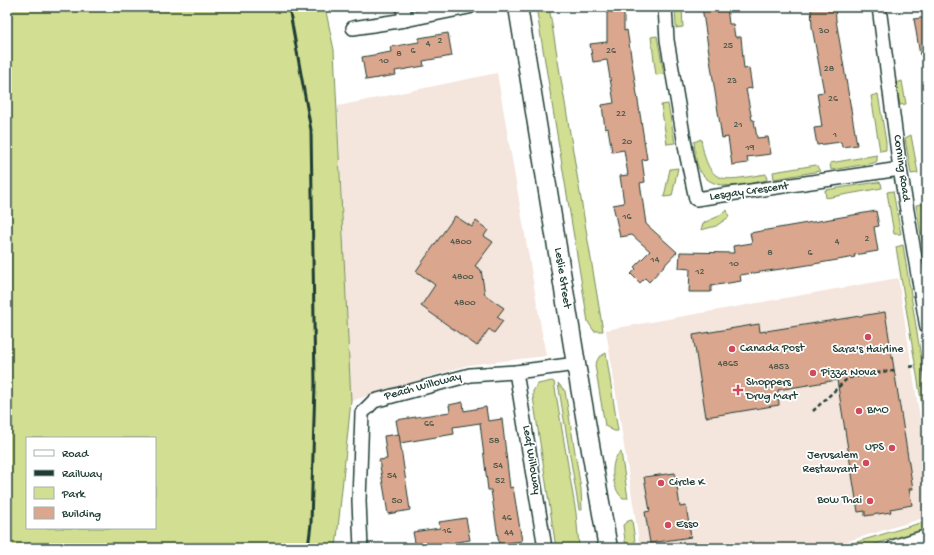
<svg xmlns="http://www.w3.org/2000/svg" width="934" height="555" font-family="'Gochi Hand',sans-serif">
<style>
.built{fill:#f4e5dd}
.green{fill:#d2de91;stroke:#788e62;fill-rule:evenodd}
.building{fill:#daa78e;stroke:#1f3d34}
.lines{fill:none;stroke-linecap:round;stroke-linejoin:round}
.minor-casing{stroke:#1f3d34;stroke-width:16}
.tertiary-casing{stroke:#1f3d34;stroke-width:19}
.secondary-casing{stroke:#1f3d34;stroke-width:21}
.path{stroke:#1f3d34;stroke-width:2.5;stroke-dasharray:4 3;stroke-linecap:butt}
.minor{stroke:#fff;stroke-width:13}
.tertiary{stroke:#fff;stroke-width:16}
.secondary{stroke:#fff;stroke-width:18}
.rail{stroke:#1f3d34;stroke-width:3}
.poi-dot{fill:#d1495b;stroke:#fff;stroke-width:1.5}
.labels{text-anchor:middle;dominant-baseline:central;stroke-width:3.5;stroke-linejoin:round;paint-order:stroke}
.number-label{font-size:10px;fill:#4e584a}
.street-label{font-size:12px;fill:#1f3d34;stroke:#fff}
.poi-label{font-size:12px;fill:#1f3d34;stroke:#fff;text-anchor:start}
</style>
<rect width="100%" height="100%" fill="#fff"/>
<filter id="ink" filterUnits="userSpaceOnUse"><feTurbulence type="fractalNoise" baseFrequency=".025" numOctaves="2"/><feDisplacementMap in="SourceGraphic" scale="8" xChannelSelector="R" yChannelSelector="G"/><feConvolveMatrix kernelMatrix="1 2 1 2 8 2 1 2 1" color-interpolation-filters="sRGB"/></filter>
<g filter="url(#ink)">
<g class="built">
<polygon points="497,73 546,356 468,365 351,401 338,106"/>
<polygon points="898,278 927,463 927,517 825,548 640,548 606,330"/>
</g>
<g class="green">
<path d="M7 7H325L334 50 351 401 336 548H7ZM27 438H155V528H27Z"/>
<polygon points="536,7 549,7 603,331 594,331 588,322"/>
<polygon points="675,7 682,7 683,27 676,28"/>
<polygon points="657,36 664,74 656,75 651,37"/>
<polygon points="902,81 906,104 900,105 896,83"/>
<polygon points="878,94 886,142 886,150 880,151 871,96"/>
<polygon points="668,104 675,143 667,144 661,105"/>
<polygon points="911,135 918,173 911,174 905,138"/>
<path d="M701 139C709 189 724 180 766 174L767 180C746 184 712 195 699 169 695 161 695 150 694 142Z"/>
<polygon points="877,155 877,161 874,163 831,170 830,163"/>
<polygon points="816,165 820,171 774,179 773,172"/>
<polygon points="678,168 672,196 664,197 670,169"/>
<polygon points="878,182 881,183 882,188 826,198 825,190"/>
<polygon points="893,191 901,234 894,234 887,192"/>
<polygon points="923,204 927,228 927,272 916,205"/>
<polygon points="727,210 729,217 716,226 701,230 703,223 717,217"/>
<polygon points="903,245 927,395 927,436 896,247"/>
<polygon points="606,353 618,431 614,431 605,426 595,365 599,357"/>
<polygon points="552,381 554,382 576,513 579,546 556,548 533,397 533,391 538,384"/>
<polygon points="558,383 565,391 581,489 582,510 579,510"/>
<path d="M621 452 628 498H623C612 491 608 459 621 452Z"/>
<polygon points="632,520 636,548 626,548 623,525 628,521"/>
<polygon points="927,521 927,528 863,548 856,548 850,544"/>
</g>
<g class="building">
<polygon points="607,7 624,7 624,31 627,30 647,159 642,160 645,182 640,183 646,224 677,252 649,282 645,278 640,283 631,274 636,269 634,267 650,251 632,235 620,237 613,205 624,203 620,176 628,175 624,150 612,152 608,128 605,129 602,105 614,103 607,60 593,62 590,44 607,42"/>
<polygon points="702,7 727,7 729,24 733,24 735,37 741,37 744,69 749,68 752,88 746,89 752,120 754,120 757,138 768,137 771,154 747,157 748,163 732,165 728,137 722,138"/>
<polygon points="811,7 835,7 836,20 857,145 842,147 841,142 817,145 814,128 822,127 817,93 824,92 812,27"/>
<polygon points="927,17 927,54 920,55 914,19"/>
<polygon points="448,33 452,56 423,61 424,66 395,71 396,75 366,80 362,57 391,52 390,47 419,42 419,38"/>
<polygon points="876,211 879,226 874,227 878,251 854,255 855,257 802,266 740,275 741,281 711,286 711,292 689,292 690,269 679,268 680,252 734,253 733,246 752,243 750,233"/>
<polygon points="455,216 472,227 476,221 488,230 484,236 493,242 475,266 481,270 485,295 504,308 497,317 503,321 494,333 489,329 477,346 421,306 435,285 416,271"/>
<polygon points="885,312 913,489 909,489 912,505 890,509 891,512 865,516 865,511 858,512 837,380 778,390 779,405 706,417 693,335 759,324 760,332"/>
<polygon points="463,402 464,411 486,407 488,421 502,419 510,488 513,487 522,541 499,544 491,490 488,490 480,423 453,427 454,434 400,443 396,420 450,412 449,405"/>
<polygon points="399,434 410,510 388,514 379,460 387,459 384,436"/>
<polygon points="675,473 680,507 686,506 691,537 650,543 645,512 650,511 644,477"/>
<polygon points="466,518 470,540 443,544 444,548 416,548 413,532 440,528 439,522"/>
</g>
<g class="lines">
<defs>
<g id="minor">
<polyline points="403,7 405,20"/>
<polyline points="665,7 667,40 687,157 696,199 900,169"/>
<polyline points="879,7 900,169 927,328"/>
<polyline points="353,28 405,20 469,7"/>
<polyline points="516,372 545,548"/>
<polyline points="361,548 359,501 362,413 374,401 470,375 516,372 576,364"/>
</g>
<polyline id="tertiary" points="895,548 927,538"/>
<polyline id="secondary" points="518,7 576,364 608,548"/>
</defs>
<use href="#minor" class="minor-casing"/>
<use href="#tertiary" class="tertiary-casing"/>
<use href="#secondary" class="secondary-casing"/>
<g class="path">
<polyline points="910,367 914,366"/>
<polyline points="813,411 848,378 894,370"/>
</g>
<use href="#minor" class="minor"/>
<use href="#tertiary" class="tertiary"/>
<use href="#secondary" class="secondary"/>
<polyline class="rail" points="289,7 311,130 315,383 311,524 308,548"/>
</g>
</g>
<g class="poi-dot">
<circle cx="868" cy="337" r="4"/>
<circle cx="732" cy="349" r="4"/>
<circle cx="813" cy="373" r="4"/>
<path d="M736 384h4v4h4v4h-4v4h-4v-4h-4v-4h4z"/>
<circle cx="859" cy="411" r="4"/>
<circle cx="892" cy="448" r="4"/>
<circle cx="866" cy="463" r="4"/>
<circle cx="661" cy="483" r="4"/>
<circle cx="870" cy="501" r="4"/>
<circle cx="668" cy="525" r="4"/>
</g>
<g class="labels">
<g class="number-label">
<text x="824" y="31">30</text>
<text x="440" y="41">2</text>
<text x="428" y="44">4</text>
<text x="728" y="46">25</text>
<text x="413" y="51">6</text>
<text x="611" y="51">26</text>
<text x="399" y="54">8</text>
<text x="384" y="61">10</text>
<text x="829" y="69">28</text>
<text x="732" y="81">23</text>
<text x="833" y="99">26</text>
<text x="621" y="114">22</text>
<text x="738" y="125">21</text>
<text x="835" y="135">1</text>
<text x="627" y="142">20</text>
<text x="750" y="148">19</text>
<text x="627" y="217">16</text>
<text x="867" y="239">2</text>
<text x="461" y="242">4800</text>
<text x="837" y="242">4</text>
<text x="770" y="253">8</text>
<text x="810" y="253">6</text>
<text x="655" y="260">14</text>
<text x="734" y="264">10</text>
<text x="700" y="272">12</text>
<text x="463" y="277">4800</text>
<text x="465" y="303">4800</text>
<text x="728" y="364">4865</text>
<text x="779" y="367">4853</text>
<text x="429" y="424">66</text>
<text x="494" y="441">58</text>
<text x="498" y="466">54</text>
<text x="392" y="476">54</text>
<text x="500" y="481">52</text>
<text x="397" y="501">50</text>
<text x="507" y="518">46</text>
<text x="447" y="531">16</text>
<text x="509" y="533">44</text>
</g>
<g class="street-label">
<text transform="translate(901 168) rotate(82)">Corning Road</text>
<text transform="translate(749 192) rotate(-8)">Lesgay Crescent</text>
<text transform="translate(562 278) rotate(81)">Leslie Street</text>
<text transform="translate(423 387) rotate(-15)">Peach Willoway</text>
<text transform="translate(531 460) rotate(81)">Leaf Willoway</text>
</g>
<g class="poi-label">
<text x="740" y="349">Canada Post</text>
<text x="868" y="350" text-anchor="middle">Sara's Hairline</text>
<text x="821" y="373">Pizza Nova</text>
<text x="746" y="383">Shoppers<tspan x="746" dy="14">Drug Mart</tspan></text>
<text x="867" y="411">BMO</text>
<text x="884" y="448" text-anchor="end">UPS</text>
<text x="858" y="456" text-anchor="end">Jerusalem<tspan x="858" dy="14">Restaurant</tspan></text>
<text x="669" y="483">Circle K</text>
<text x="862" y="501" text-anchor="end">Bow Thai</text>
<text x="676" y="525">Esso</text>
</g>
</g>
<rect width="934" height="555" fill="none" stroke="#fff" stroke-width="24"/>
<rect x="12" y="12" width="910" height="531" fill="none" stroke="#1f3d34" stroke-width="1.5" filter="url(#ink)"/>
<rect x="26" y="437" width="130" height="92" fill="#ffffff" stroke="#a5b1ae"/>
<rect x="34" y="450" width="20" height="6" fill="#ffffff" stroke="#a5b1ae"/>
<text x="62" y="457" font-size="12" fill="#1f3d34">Road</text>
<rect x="34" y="470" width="20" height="6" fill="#1f3d34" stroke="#a5b1ae"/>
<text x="62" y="477" font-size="12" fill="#1f3d34">Railway</text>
<rect x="34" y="487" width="20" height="12" fill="#d2de91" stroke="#a5b1ae"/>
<text x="62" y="497" font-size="12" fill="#1f3d34">Park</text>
<rect x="34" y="507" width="20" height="12" fill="#daa78e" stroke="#a5b1ae"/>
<text x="62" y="517" font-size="12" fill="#1f3d34">Building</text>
</svg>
